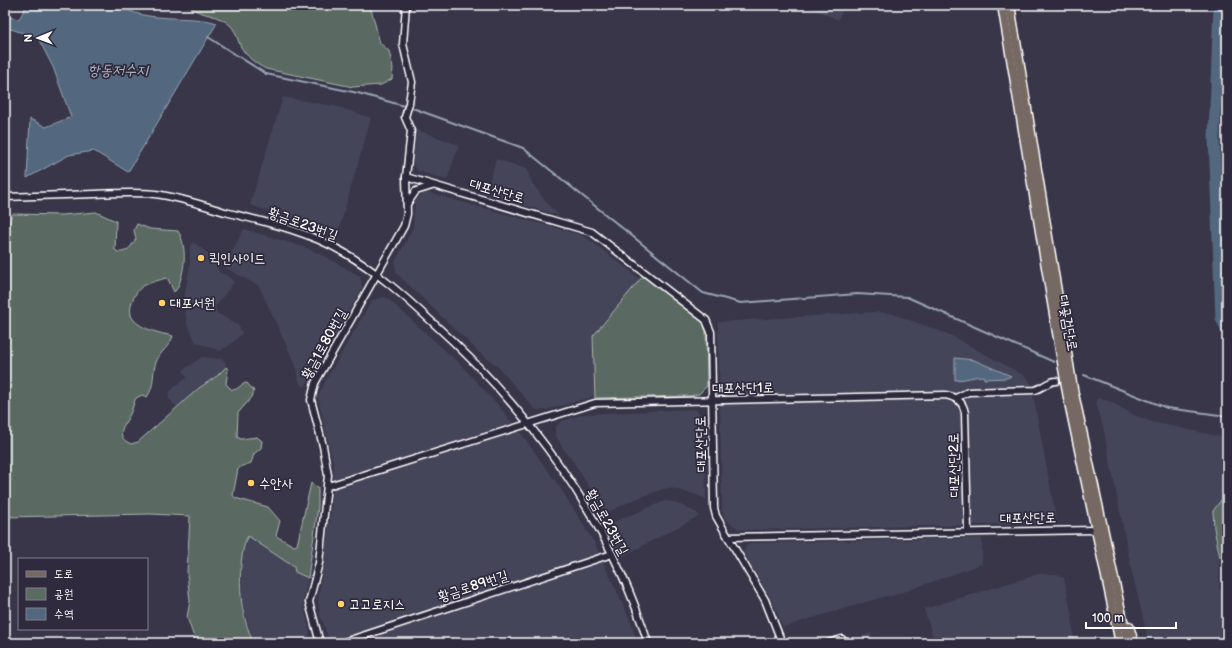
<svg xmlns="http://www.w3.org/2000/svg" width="1232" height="648" font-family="'Balsamiq Sans','Poor Story',sans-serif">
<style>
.built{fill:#45445a}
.green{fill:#5a6b62;stroke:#acb5b0}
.water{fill:#53687e;stroke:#98a4b2}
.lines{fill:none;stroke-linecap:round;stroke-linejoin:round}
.stream{stroke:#98a4b2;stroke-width:2}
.river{stroke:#53687e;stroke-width:11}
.minor-casing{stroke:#fff;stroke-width:9}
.major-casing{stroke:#fff;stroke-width:11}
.minor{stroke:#2f2a3d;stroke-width:6}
.major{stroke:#766964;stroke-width:8}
.poi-dot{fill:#ffd166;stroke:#2f2a3d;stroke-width:1.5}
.labels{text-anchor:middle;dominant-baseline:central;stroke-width:3.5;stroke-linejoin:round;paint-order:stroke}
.street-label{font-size:14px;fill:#fff;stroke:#2f2a3d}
.poi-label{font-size:14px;fill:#fff;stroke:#2f2a3d;text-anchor:start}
.water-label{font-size:15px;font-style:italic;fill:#a9b4be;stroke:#2f2a3d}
</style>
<rect width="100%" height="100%" fill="#39364a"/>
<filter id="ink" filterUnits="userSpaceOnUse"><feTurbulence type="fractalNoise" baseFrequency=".025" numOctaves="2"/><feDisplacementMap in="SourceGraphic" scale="8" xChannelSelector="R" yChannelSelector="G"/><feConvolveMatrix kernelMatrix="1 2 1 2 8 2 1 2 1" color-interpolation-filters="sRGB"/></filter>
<g filter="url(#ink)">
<g class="built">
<polygon points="805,5 845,5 838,20"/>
<polygon points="283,97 338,107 371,118 338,233 250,205"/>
<polygon points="417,130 459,145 447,180 418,171 413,164"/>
<polygon points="496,159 527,169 532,183 551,208 560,216 486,193"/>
<polygon points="426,192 581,235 591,241 640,279 593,336 595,396 546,410 537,410 534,408 498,367 479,352 396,273 395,262 413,228 415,200"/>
<polygon points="244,229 307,248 326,257 360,276 362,288 305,387 300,384 294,362 259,286 226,268 225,265"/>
<polygon points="193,242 209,254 220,273 228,276 234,282 215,307 217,313 239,326 242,334 230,345 220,351 196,342 187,324 184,299 190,264 190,247"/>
<polygon points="386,297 458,362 499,406 523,436 561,489 594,542 629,618 638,643 330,643 320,614 318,601 332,504 334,467 318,397 327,378 372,300"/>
<polygon points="876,312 893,314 948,334 1027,377 1031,384 1057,523 747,530 738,529 726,520 722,511 722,499 718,322"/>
<polygon points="202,357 221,359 225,361 226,367 222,373 199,388 178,408 169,399 169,393 175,386 187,378 183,370"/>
<polygon points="1098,398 1111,402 1134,415 1152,422 1227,438 1227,492 1213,511 1219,560 1219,588 1227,596 1227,643 1149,643 1132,572 1104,431 1098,411 1096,401"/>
<polygon points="695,409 705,419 706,499 694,494 671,488 663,489 633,500 606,513 572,460 562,447 555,434 556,426 562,421 585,414"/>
<polygon points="665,501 674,502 697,513 699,516 621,557 603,526"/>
<polygon points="248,536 294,567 295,572 308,578 303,603 310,633 306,643 253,643 242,601 242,550"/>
<polygon points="982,538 982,564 892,596 886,596 783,627 775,607 744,553 746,546 753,543"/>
<polygon points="1039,574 1056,574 1064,578 1072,616 1074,643 935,643 924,609"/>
<polygon points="871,633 874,643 841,643"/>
</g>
<g class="green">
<path d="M188 5H370L380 43 389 51 393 68 392 79 381 85 353 87 266 69C257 65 246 56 241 47 238 41 236 32 232 27 218 12 199 17 188 5Z"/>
<path d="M96 212 116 221 115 250 118 252C128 253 131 246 136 239L134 230 137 224 150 229 178 231C188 247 185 274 176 290L174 292 168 279 166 278C159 280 152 282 145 285 135 289 126 310 133 319 142 330 160 333 173 336 170 346 161 351 157 360 151 372 156 385 147 397L142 395 136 398C133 403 133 409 130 414 125 425 113 436 131 444L138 442 199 388 217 376 226 367 228 369 226 384 231 389C238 392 240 383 247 383L254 391 252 397 238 413 237 437 241 439 257 437 262 441 261 448 254 454 251 463 242 466 238 469 233 495 235 498 268 507 280 521 276 536 294 546 297 545 311 483 318 488V507L308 578 295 572 294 567 248 536C239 550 239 593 243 610 245 621 249 632 253 643H196L187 617 190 601 187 573 190 516 150 514 5 517V235L12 214 62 215Z"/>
<polygon points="643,276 703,322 706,331 707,386 699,394 690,396 595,398 593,336"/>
<polygon points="1227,492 1227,550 1220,558 1214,528 1213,511"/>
</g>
<g class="water">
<path d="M27 5H121C142 24 191 14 217 23L128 172 94 151 69 155 27 178 30 119 46 127 71 117 53 67 38 38 5 27V16L19 19Z"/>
<path d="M955 358 974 360 1011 376 1007 378 984 379V376C973 376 966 380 955 380Z"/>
</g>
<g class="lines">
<g class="stream">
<polyline points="208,37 266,74 358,93 415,109 523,148 703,293 741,303 857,294 907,297 1054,362"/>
<polyline points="1084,375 1167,408 1227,416"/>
</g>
<polyline class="river" points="1219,5 1214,137 1221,318 1227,331"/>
<defs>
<g id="minor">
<polyline points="406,177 592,232 706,320 711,332 714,508 716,516 728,537 1095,530"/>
<path d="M5 197C35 196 65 195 95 194 115 193 135 192 155 194 179 197 202 205 225 212 265 222 307 231 343 252 375 270 403 295 430 320 527 407 609 518 648 643"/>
<polyline points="407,204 416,191 432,186"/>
<path d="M956 398 968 392 1035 390C1043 388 1048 381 1056 381"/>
<path d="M328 486 595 403 945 395C956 397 963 401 965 413L968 531"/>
<polyline points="728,537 765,600 782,643"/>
<polyline points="320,643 309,602 319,563 328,475 323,446 311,400 315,383 404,226 407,214 406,177 411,131 405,117 409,103 412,82 403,44 406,5"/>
<polyline points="341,643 612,554"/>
<polyline points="828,643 842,639"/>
</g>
<g id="major">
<polyline points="1002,5 1068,398 1120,643"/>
<polyline points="1010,5 1073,389 1128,643"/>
<polyline points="1129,626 1134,643"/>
</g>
</defs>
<use href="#minor" class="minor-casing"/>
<use href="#major" class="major-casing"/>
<use href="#minor" class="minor"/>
<use href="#major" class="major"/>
</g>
</g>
<g class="poi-dot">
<circle cx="201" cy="258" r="4"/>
<circle cx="162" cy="303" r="4"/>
<circle cx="251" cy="483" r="4"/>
<circle cx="341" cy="604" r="4"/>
</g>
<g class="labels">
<g class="street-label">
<text transform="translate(497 191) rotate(16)">대포산단로</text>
<text transform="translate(303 224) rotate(20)">황금로23번길</text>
<text transform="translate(1068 323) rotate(80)">대곶검단로</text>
<text transform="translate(324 344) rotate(-61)">황금1로80번길</text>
<text transform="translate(743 388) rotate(-1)">대포산단1로</text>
<text transform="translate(701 444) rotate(-91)">대포산단로</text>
<text transform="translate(954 465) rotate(-91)">대포산단2로</text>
<text transform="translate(1028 518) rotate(-1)">대포산단로</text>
<text transform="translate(607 522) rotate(61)">황금로23번길</text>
<text transform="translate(473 586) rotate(-18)">황금로89번길</text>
</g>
<g class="poi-label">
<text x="209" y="258">퀵인사이드</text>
<text x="170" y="303">대포서원</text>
<text x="259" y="483">수안사</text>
<text x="349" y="604">고고로지스</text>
</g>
<g class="water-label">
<text x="118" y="70">항동저수지</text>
</g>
</g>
<rect width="1232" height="648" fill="none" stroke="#2f2a3d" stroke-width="20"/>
<rect x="10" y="10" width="1212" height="628" fill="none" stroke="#fff" stroke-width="1.5" filter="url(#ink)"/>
<rect x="18" y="558" width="130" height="72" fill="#2f2a3d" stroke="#827f8b"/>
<rect x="26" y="571" width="20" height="6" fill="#766964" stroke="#827f8b"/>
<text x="54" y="578" font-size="12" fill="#ffffff">도로</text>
<rect x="26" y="588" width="20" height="12" fill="#5a6b62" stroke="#827f8b"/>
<text x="54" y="598" font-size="12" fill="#ffffff">공원</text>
<rect x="26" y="608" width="20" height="12" fill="#53687e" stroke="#827f8b"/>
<text x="54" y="618" font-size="12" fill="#ffffff">수역</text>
<g transform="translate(38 38) rotate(269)" stroke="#2f2a3d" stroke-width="3" paint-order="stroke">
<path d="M0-3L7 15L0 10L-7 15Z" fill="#ffffff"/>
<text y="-6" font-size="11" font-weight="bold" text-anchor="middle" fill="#ffffff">N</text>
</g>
<path d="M1086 622v6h90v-6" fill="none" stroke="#ffffff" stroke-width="2"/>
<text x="1092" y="622" font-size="12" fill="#ffffff" stroke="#2f2a3d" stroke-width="3" paint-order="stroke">100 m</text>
</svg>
